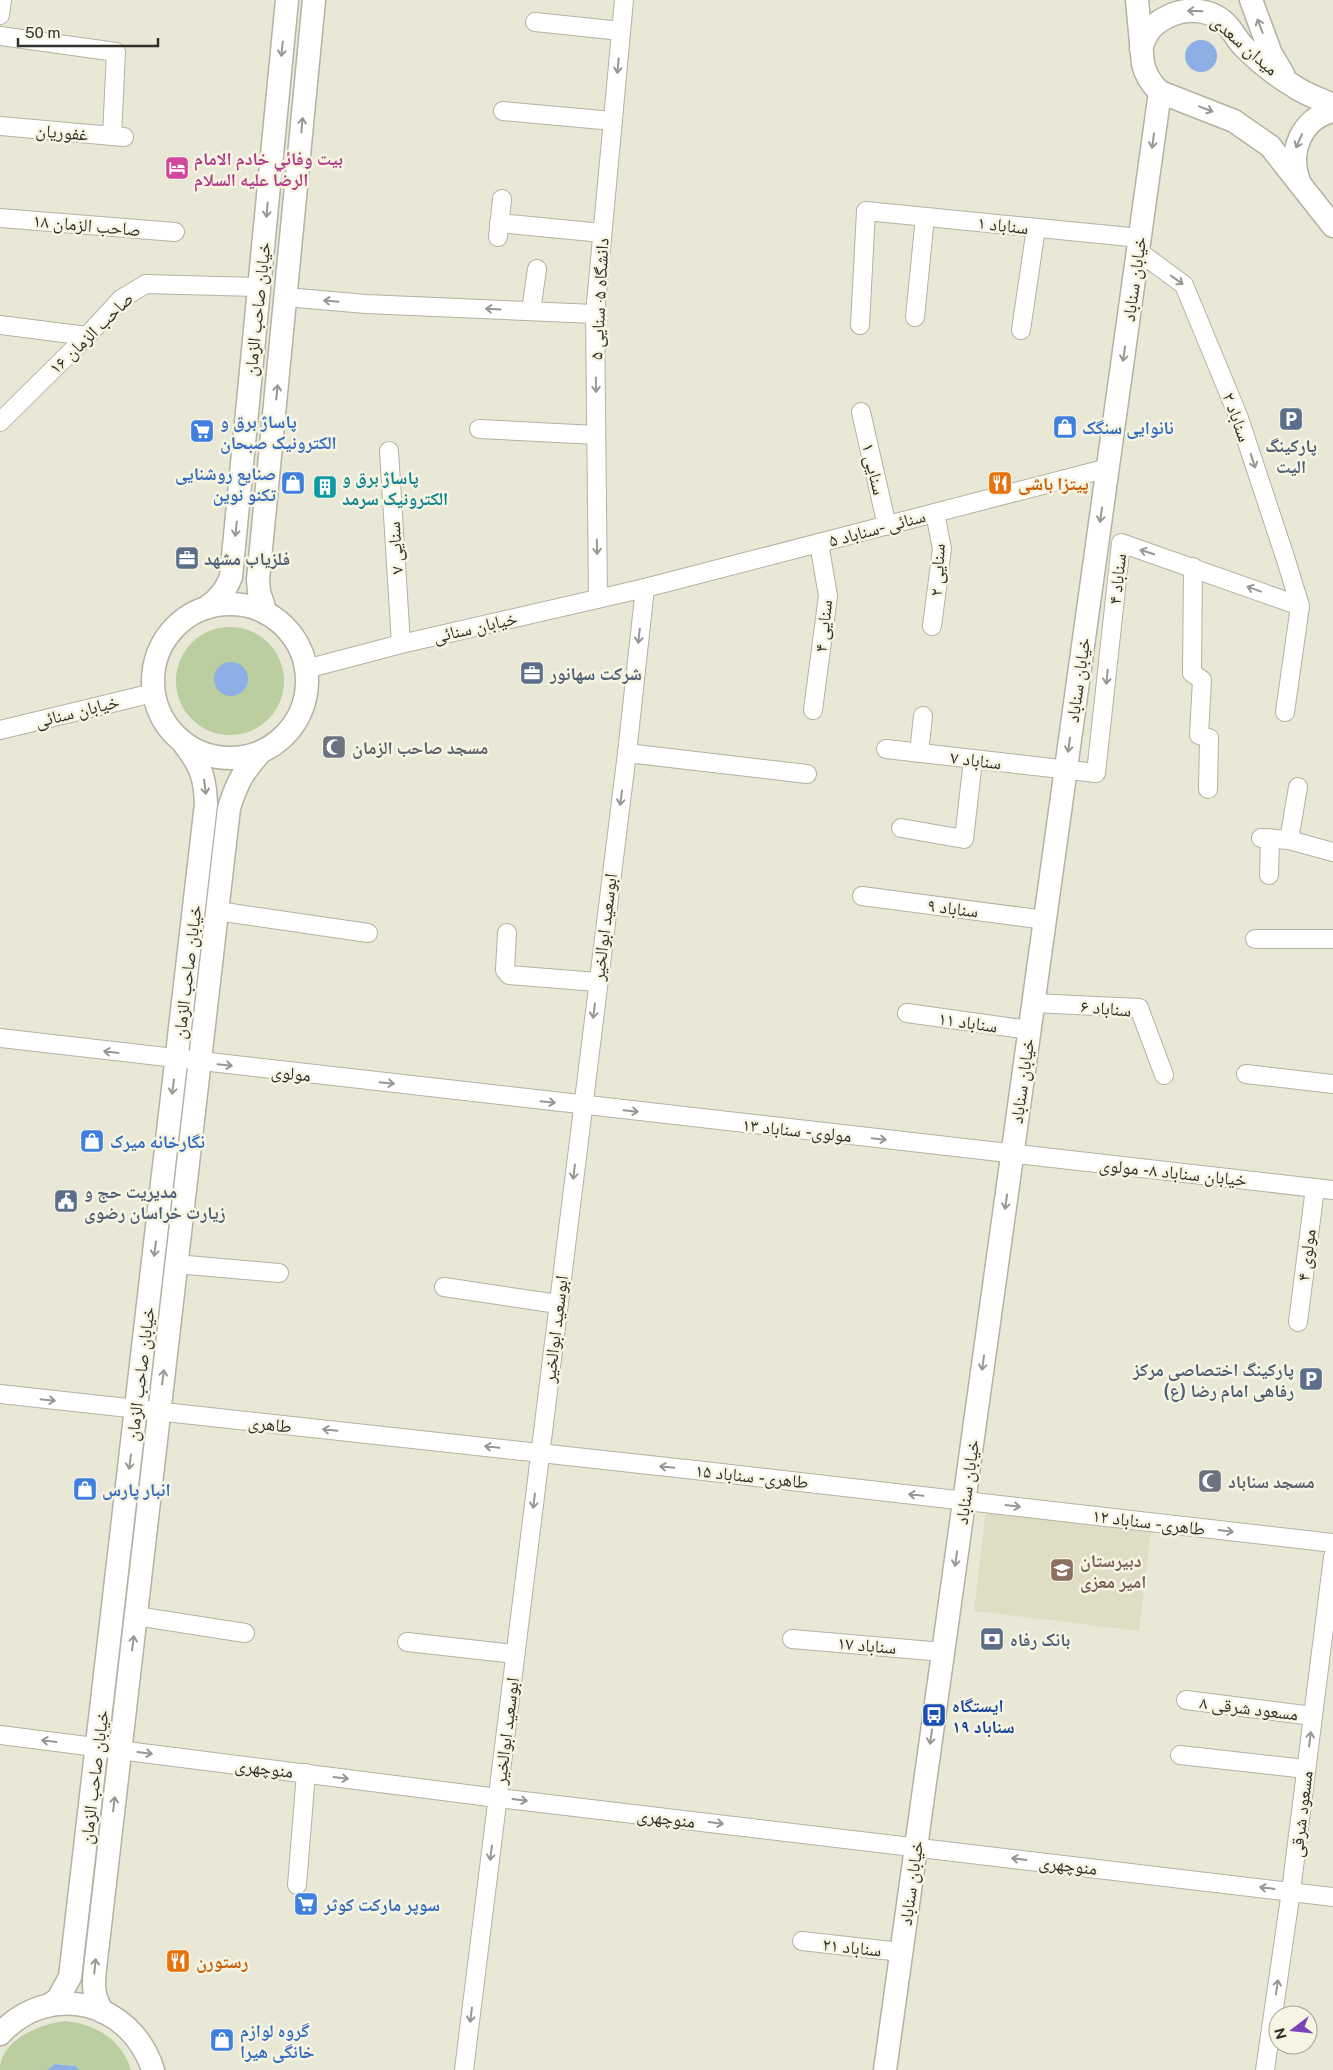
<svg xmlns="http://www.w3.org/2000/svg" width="1333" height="2070" font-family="'Public Sans','Noto Naskh Arabic',sans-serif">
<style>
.built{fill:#e0ddc5}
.green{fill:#bacea0}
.water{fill:#8dafe6}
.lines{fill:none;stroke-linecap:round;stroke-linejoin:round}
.minor-casing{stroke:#b4b2a2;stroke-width:20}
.major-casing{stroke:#b4b2a2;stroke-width:25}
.minor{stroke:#fff;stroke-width:18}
.major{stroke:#fff;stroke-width:22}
.oneway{stroke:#989794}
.labels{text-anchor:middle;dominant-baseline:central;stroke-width:5;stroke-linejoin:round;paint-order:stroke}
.street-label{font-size:18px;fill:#302f29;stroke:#f6f4e3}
.hotel-label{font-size:18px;font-weight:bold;fill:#b23c85;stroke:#f6f4e3;text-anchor:start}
.shop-label{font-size:18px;font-weight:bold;fill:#366cbe;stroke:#f6f4e3;text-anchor:start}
.service-label{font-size:18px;font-weight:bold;fill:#4e5e75;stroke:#f6f4e3;text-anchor:start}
.culture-label{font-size:18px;font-weight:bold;fill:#0d838f;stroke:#f6f4e3;text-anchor:start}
.food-label{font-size:18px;font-weight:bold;fill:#c56008;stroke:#f6f4e3;text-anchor:start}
.worship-label{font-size:18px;font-weight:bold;fill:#5b616d;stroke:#f6f4e3;text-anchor:start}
.education-label{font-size:18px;font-weight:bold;fill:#785e54;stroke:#f6f4e3;text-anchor:start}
.transit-label{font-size:18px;font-weight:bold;fill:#164399;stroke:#f6f4e3;text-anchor:start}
</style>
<rect width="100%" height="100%" fill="#e9e7d6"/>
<polygon class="built" points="986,1510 1151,1529 1139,1631 974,1611"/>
<g class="green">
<circle cx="230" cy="681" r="54"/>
<path d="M65 2021C95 2024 122 2039 131 2070H79L76 2066 55 2064 47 2070H0C0 2040 40 2024 65 2021Z"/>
</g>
<g class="water">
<circle cx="1201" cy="56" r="16"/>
<circle cx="231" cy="679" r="17"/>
<polygon points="55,2064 76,2066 79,2070 47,2070"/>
</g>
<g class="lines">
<defs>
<g id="minor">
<polyline points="0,15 2,0"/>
<polyline points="535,22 621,31"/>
<polyline points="0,36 116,52 112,136"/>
<polyline points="503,111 613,121"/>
<polyline points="0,126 124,137"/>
<polyline points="0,218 175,232"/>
<polyline points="499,223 602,233"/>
<polyline points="498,237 502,199"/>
<polyline points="1138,251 1184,285 1239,418 1286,560 1300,606 1285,712"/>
<polyline points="286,297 366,304 595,314"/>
<polyline points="531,311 537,269"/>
<polyline points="915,317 925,217"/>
<polyline points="0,325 87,336"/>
<polyline points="860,325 866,211 1140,238"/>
<polyline points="1021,330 1036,228"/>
<polyline points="861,412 887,526"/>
<polyline points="0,422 87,336 121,299 146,284 259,287"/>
<polyline points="479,429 596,435"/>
<polyline points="389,451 401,644"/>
<polyline points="1193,567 1192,673 1202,680 1199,735 1209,738 1208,789"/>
<polyline points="598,599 595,314 624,0"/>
<polyline points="932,626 942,549 935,513"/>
<polyline points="306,669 401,644 645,588 1108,468"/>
<polyline points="813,710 828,596 819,543"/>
<polyline points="0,730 153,693"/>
<polyline points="886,749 1096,773 1121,543 1300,606"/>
<polyline points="627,753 807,774"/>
<polyline points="919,753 923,716"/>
<polyline points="901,828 964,839 973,760"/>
<polyline points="1261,838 1289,840 1333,852"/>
<polyline points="1289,840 1298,787"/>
<polyline points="1269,875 1270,838"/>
<polyline points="862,896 1045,920"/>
<polyline points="217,911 368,933"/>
<polyline points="507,933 505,970 509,975 597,982"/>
<polyline points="1255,939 1333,939"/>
<polyline points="1033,1003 1139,1008 1164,1075"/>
<polyline points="907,1013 1029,1030"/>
<polyline points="0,1038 1333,1190"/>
<polyline points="1246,1074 1333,1084"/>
<polyline points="176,1264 279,1273"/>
<polyline points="444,1287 558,1304"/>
<polyline points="1298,1322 1315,1188"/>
<polyline points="0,1394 695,1470 1333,1543"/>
<polyline points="136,1616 245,1633"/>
<polyline points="792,1639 943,1652"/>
<polyline points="407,1642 515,1654"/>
<polyline points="1186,1700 1313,1716"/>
<polyline points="0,1735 498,1798 1333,1897"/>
<polyline points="1180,1755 1306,1769"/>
<polyline points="297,1885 306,1773"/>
<polyline points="802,1941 901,1952"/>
<polyline points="464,2070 627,753 645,588"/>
<polyline points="1265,2070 1291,1891 1333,1557"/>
</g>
<g id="major">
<path d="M1137 0 1143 64C1146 76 1151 84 1160 92L1234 121 1270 146 1333 226"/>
<polyline points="1251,0 1271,54 1283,74"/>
<path d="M1141 49C1146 32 1152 24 1169 16 1188 7 1213 9 1228 26 1234 33 1238 41 1244 47 1257 60 1277 76 1292 85 1304 94 1320 99 1333 105"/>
<path d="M1299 181C1288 153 1301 118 1333 111"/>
<circle cx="230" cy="681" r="77"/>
<path d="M206 608C219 599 225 591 231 577L287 0"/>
<polyline points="266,613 259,592 258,580 314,0"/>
<path d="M51 2004 58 1999 70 1977 206 804C205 777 201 766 184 744"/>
<path d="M103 2012C93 1997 93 1986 95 1969L229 808C237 783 243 771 261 752"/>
<path d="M0 2034C50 1980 131 2001 153 2070"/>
<polyline points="885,2070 1160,92"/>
</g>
</defs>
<use href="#minor" class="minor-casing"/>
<use href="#major" class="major-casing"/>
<use href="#minor" class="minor"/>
<use href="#major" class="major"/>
</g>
<defs><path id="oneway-shaft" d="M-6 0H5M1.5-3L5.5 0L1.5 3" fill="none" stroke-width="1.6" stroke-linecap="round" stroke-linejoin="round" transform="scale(1.25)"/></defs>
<g class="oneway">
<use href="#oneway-shaft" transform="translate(1195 11) rotate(-178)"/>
<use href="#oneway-shaft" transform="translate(1260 26) rotate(-111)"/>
<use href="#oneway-shaft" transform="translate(282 49) rotate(96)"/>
<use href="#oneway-shaft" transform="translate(618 66) rotate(95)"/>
<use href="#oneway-shaft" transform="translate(1206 109) rotate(21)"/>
<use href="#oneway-shaft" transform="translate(302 125) rotate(-85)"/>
<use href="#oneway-shaft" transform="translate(1153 141) rotate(98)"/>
<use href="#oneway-shaft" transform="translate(1299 141) rotate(114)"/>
<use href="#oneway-shaft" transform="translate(267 210) rotate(95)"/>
<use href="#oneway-shaft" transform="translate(1177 280) rotate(36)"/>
<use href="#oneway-shaft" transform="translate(331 301) rotate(-175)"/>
<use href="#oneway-shaft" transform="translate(493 309) rotate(-177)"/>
<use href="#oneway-shaft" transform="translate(1124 354) rotate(98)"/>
<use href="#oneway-shaft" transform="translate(596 385) rotate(89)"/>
<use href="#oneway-shaft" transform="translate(277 392) rotate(-84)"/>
<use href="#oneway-shaft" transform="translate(1253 461) rotate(72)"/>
<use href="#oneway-shaft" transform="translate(1101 515) rotate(98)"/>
<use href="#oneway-shaft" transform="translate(236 529) rotate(96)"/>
<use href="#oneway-shaft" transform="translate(597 547) rotate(89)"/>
<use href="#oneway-shaft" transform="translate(1147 552) rotate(-162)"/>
<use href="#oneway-shaft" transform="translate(1254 589) rotate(-160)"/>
<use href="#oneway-shaft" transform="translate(639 636) rotate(96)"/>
<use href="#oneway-shaft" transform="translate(1107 677) rotate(96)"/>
<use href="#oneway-shaft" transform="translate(1069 745) rotate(98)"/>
<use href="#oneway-shaft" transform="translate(205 787) rotate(83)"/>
<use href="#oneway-shaft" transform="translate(621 798) rotate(98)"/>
<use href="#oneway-shaft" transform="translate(594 1011) rotate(97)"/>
<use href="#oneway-shaft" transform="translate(111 1052) rotate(-173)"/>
<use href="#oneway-shaft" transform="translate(225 1065) rotate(6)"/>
<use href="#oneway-shaft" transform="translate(387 1083) rotate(6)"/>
<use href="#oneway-shaft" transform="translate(173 1087) rotate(97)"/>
<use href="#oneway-shaft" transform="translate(548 1102) rotate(6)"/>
<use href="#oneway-shaft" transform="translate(631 1111) rotate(6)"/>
<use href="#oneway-shaft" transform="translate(879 1139) rotate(6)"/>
<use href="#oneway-shaft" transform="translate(574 1172) rotate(97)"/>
<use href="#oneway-shaft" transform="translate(1006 1202) rotate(98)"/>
<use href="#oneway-shaft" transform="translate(155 1249) rotate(97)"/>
<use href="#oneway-shaft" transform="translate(983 1363) rotate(98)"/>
<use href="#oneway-shaft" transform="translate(163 1377) rotate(-83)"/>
<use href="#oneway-shaft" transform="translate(48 1400) rotate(6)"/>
<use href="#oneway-shaft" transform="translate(330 1430) rotate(-174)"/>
<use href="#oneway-shaft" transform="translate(492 1447) rotate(-174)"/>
<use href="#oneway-shaft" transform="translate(130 1462) rotate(97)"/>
<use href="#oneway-shaft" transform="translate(667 1467) rotate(-174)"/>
<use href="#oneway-shaft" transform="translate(916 1495) rotate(-174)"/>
<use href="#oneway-shaft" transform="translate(534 1501) rotate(97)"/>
<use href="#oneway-shaft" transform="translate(1013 1506) rotate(7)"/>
<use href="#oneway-shaft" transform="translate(1226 1531) rotate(7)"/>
<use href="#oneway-shaft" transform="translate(956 1559) rotate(98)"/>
<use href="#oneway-shaft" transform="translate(133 1643) rotate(-83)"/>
<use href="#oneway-shaft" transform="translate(931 1737) rotate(98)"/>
<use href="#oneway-shaft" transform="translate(1310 1739) rotate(-83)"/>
<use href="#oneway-shaft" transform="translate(49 1741) rotate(-173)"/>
<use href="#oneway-shaft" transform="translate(145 1753) rotate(7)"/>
<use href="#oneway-shaft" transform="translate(341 1778) rotate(7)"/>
<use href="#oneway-shaft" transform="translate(520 1800) rotate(7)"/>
<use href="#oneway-shaft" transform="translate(114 1804) rotate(-83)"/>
<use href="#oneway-shaft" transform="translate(716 1823) rotate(7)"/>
<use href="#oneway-shaft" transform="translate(491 1853) rotate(97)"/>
<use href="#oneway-shaft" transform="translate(1019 1859) rotate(-173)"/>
<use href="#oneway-shaft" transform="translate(1267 1888) rotate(-173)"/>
<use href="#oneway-shaft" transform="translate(95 1966) rotate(-84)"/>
<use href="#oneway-shaft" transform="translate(1277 1987) rotate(-82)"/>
<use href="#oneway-shaft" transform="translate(471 2015) rotate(97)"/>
</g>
<defs>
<symbol id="hotel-square" viewBox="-11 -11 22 22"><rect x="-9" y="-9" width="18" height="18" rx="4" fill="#d1479c" stroke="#f6f4e3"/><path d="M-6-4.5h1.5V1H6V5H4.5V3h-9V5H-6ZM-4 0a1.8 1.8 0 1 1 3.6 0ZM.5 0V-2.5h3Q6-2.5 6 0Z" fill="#fff"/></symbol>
<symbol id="parking-square" viewBox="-11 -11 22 22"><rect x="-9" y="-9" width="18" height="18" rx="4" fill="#5c6f8a" stroke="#f6f4e3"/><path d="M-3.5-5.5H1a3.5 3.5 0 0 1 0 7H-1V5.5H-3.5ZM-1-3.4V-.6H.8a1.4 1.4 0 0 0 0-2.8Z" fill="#fff"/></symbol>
<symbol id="shop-square" viewBox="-11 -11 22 22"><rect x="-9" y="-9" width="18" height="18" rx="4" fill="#3f7fe0" stroke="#f6f4e3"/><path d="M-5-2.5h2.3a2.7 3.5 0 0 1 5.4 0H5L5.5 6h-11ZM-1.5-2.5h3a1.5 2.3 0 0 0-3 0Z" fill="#fff"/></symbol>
<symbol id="supermarket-square" viewBox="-11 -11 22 22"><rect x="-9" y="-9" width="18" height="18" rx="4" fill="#3f7fe0" stroke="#f6f4e3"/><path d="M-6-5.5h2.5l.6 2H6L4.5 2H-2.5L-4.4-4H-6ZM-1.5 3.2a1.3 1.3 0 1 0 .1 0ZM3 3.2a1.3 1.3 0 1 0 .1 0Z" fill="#fff"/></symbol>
<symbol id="restaurant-square" viewBox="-11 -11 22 22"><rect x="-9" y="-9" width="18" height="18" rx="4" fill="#e8710a" stroke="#f6f4e3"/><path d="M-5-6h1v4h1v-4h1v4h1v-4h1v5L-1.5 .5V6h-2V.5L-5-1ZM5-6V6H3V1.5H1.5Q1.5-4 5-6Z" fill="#fff"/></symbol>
<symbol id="building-square" viewBox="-11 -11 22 22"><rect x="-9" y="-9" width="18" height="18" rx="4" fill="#0f9aa8" stroke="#f6f4e3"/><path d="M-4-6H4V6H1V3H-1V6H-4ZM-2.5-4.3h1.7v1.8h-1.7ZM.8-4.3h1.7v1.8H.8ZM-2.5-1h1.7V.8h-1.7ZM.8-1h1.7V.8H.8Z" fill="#fff"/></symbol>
<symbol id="office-square" viewBox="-11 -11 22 22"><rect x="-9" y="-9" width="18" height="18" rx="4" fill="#5c6f8a" stroke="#f6f4e3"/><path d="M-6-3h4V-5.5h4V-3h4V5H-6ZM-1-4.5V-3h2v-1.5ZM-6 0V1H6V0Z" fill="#fff"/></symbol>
<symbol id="mosque-square" viewBox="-11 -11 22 22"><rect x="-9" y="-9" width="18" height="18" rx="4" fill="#6b7280" stroke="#f6f4e3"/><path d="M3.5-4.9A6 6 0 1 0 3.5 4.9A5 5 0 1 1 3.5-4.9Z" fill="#fff"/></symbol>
<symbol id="civic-square" viewBox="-11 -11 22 22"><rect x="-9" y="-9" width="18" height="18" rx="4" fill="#5c6f8a" stroke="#f6f4e3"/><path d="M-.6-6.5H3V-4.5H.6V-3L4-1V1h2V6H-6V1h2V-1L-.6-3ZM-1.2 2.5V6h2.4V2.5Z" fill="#fff"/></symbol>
<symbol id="school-square" viewBox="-11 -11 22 22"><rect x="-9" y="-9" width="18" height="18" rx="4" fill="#8d6e63" stroke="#f6f4e3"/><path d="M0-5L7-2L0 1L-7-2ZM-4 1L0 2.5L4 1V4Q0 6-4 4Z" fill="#fff"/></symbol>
<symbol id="bank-square" viewBox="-11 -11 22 22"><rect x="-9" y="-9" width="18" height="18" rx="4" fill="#5c6f8a" stroke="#f6f4e3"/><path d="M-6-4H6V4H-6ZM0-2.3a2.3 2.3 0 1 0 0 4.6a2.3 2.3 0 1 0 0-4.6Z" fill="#fff"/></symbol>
<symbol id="bus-square" viewBox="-11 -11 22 22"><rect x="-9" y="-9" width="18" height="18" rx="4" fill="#1a4fb4" stroke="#f6f4e3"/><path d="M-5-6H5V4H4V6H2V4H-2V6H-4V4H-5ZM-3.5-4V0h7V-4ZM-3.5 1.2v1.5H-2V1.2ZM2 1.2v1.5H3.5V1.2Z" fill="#fff"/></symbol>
</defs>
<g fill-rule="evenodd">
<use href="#hotel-square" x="163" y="154" width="28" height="28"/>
<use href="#parking-square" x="1277" y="405" width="28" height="28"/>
<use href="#shop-square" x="1051" y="413" width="28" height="28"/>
<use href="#supermarket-square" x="188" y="417" width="28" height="28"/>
<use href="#shop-square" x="279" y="469" width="28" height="28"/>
<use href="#restaurant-square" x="986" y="469" width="28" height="28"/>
<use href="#building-square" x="311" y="473" width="28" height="28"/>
<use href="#office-square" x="173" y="544" width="28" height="28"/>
<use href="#office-square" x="518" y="659" width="28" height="28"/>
<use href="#mosque-square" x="320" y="733" width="28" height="28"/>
<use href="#shop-square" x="78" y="1127" width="28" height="28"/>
<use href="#civic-square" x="52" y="1187" width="28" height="28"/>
<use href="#parking-square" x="1297" y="1365" width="28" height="28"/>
<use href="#mosque-square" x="1196" y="1467" width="28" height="28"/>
<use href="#shop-square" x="71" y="1475" width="28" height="28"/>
<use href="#school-square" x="1048" y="1556" width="28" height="28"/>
<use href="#bank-square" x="978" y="1625" width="28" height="28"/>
<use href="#bus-square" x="920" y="1701" width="28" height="28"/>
<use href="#supermarket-square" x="292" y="1890" width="28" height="28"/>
<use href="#restaurant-square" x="164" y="1947" width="28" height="28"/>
<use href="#shop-square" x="208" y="2026" width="28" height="28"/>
</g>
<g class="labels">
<g class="street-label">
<text transform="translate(1245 45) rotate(41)">میدان سعدی</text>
<text transform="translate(62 132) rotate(5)">غفوریان</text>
<text transform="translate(87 225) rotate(5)">صاحب الزمان ۱۸</text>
<text transform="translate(1003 225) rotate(6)">سناباد ۱</text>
<text transform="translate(1134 279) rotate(-82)">خیابان سناباد</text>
<text transform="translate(599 299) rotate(-87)">دانشگاه ۵- سنایی ۵</text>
<text transform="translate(257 309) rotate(-84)">خیابان صاحب الزمان</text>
<text transform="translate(91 333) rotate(-44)">صاحب الزمان ۱۶</text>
<text transform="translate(1237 417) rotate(70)">سناباد ۲</text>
<text transform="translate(874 469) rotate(77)">سنایی ۱</text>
<text transform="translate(877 528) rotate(-15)">سنائی -سناباد ۵</text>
<text transform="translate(395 548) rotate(-94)">سنایی ۷</text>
<text transform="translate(937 570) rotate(-87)">سنایی ۲</text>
<text transform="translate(1117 579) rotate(-84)">سناباد ۴</text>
<text transform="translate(823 626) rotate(-84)">سنایی ۴</text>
<text transform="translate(475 627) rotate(-13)">خیابان سنائی</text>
<text transform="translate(1078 680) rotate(-82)">خیابان سناباد</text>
<text transform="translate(77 711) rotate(-14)">خیابان سنائی</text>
<text transform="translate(976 760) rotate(7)">سناباد ۷</text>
<text transform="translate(953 908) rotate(7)">سناباد ۹</text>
<text transform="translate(604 927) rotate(-83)">ابوسعید ابوالخیر</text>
<text transform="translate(187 972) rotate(-83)">خیابان صاحب الزمان</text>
<text transform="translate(1106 1008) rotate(5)">سناباد ۶</text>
<text transform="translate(968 1022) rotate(8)">سناباد ۱۱</text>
<text transform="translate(291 1073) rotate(6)">مولوی</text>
<text transform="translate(1022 1081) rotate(-82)">خیابان سناباد</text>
<text transform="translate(797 1130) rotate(6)">مولوی - سناباد ۱۳</text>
<text transform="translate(1173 1172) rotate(6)">خیابان سناباد ۸ - مولوی</text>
<text transform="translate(1306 1255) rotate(-83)">مولوی ۴</text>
<text transform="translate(555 1329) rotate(-83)">ابوسعید ابوالخیر</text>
<text transform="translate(140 1374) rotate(-83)">خیابان صاحب الزمان</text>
<text transform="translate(270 1424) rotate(6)">طاهری</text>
<text transform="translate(752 1476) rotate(6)">طاهری - سناباد ۱۵</text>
<text transform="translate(967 1482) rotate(-82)">خیابان سناباد</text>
<text transform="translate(1149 1522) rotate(7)">طاهری - سناباد ۱۲</text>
<text transform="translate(867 1645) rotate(5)">سناباد ۱۷</text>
<text transform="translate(1249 1708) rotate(7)">مسعود شرقی ۸</text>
<text transform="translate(506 1731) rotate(-83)">ابوسعید ابوالخیر</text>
<text transform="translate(264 1768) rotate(7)">منوچهری</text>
<text transform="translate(94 1777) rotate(-83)">خیابان صاحب الزمان</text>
<text transform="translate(1301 1814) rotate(-83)">مسعود شرقی</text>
<text transform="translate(666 1818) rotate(7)">منوچهری</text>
<text transform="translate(1068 1865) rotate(7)">منوچهری</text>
<text transform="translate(911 1883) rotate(-82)">خیابان سناباد</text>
<text transform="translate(852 1947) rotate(6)">سناباد ۲۱</text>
</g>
<g class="hotel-label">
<text x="194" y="158">بيت وفائي خادم الامام<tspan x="194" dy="21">الرضا عليه السلام</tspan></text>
</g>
<g class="shop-label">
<text x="220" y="421">پاساژ برق و<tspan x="220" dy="21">الکترونیک صبحان</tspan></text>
<text x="1082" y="427">نانوایی سنگک</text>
<text x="276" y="473" text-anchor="end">صنایع روشنایی<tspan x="276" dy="21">تکنو نوین</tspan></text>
<text x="110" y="1141">نگارخانه میرک</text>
<text x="102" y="1489">انبار پارس</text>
<text x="324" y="1904">سوپر مارکت کوثر</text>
<text x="240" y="2030">گروه لوازم<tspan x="240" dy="21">خانگی هیرا</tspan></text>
</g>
<g class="service-label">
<text x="1291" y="445" text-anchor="middle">پارکینگ<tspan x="1291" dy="21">الیت</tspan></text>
<text x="204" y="558">فلزیاب مشهد</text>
<text x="550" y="673">شرکت سهانور</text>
<text x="84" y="1191">مدیریت حج و<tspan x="84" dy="21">زیارت خراسان رضوی</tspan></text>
<text x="1294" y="1369" text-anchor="end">پارکینگ اختصاصی مرکز<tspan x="1294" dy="21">رفاهی امام رضا (ع)</tspan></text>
<text x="1010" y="1639">بانک رفاه</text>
</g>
<g class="culture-label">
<text x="342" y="477">پاساژ برق و<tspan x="342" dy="21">الکترونیک سرمد</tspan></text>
</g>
<g class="food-label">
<text x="1018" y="483">پیتزا باشی</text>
<text x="196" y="1961">رستورن</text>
</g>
<g class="worship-label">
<text x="352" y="747">مسجد صاحب الزمان</text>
<text x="1228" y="1481">مسجد سناباد</text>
</g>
<g class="education-label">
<text x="1080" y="1560">دبیرستان<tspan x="1080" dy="21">امیر معزی</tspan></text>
</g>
<g class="transit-label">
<text x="952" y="1705">ایستگاه<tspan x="952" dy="21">سناباد ۱۹</tspan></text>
</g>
</g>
<g transform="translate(1293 2030) rotate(254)"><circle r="24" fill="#f6f4e3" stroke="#a7a599"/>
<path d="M0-4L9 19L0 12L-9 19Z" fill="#7942b9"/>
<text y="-8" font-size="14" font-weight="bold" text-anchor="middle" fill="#302f29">N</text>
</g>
<path d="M18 38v8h140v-8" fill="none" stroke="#302f29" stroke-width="2.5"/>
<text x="25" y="38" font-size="15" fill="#302f29" stroke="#f6f4e3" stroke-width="4" paint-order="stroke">50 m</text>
</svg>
